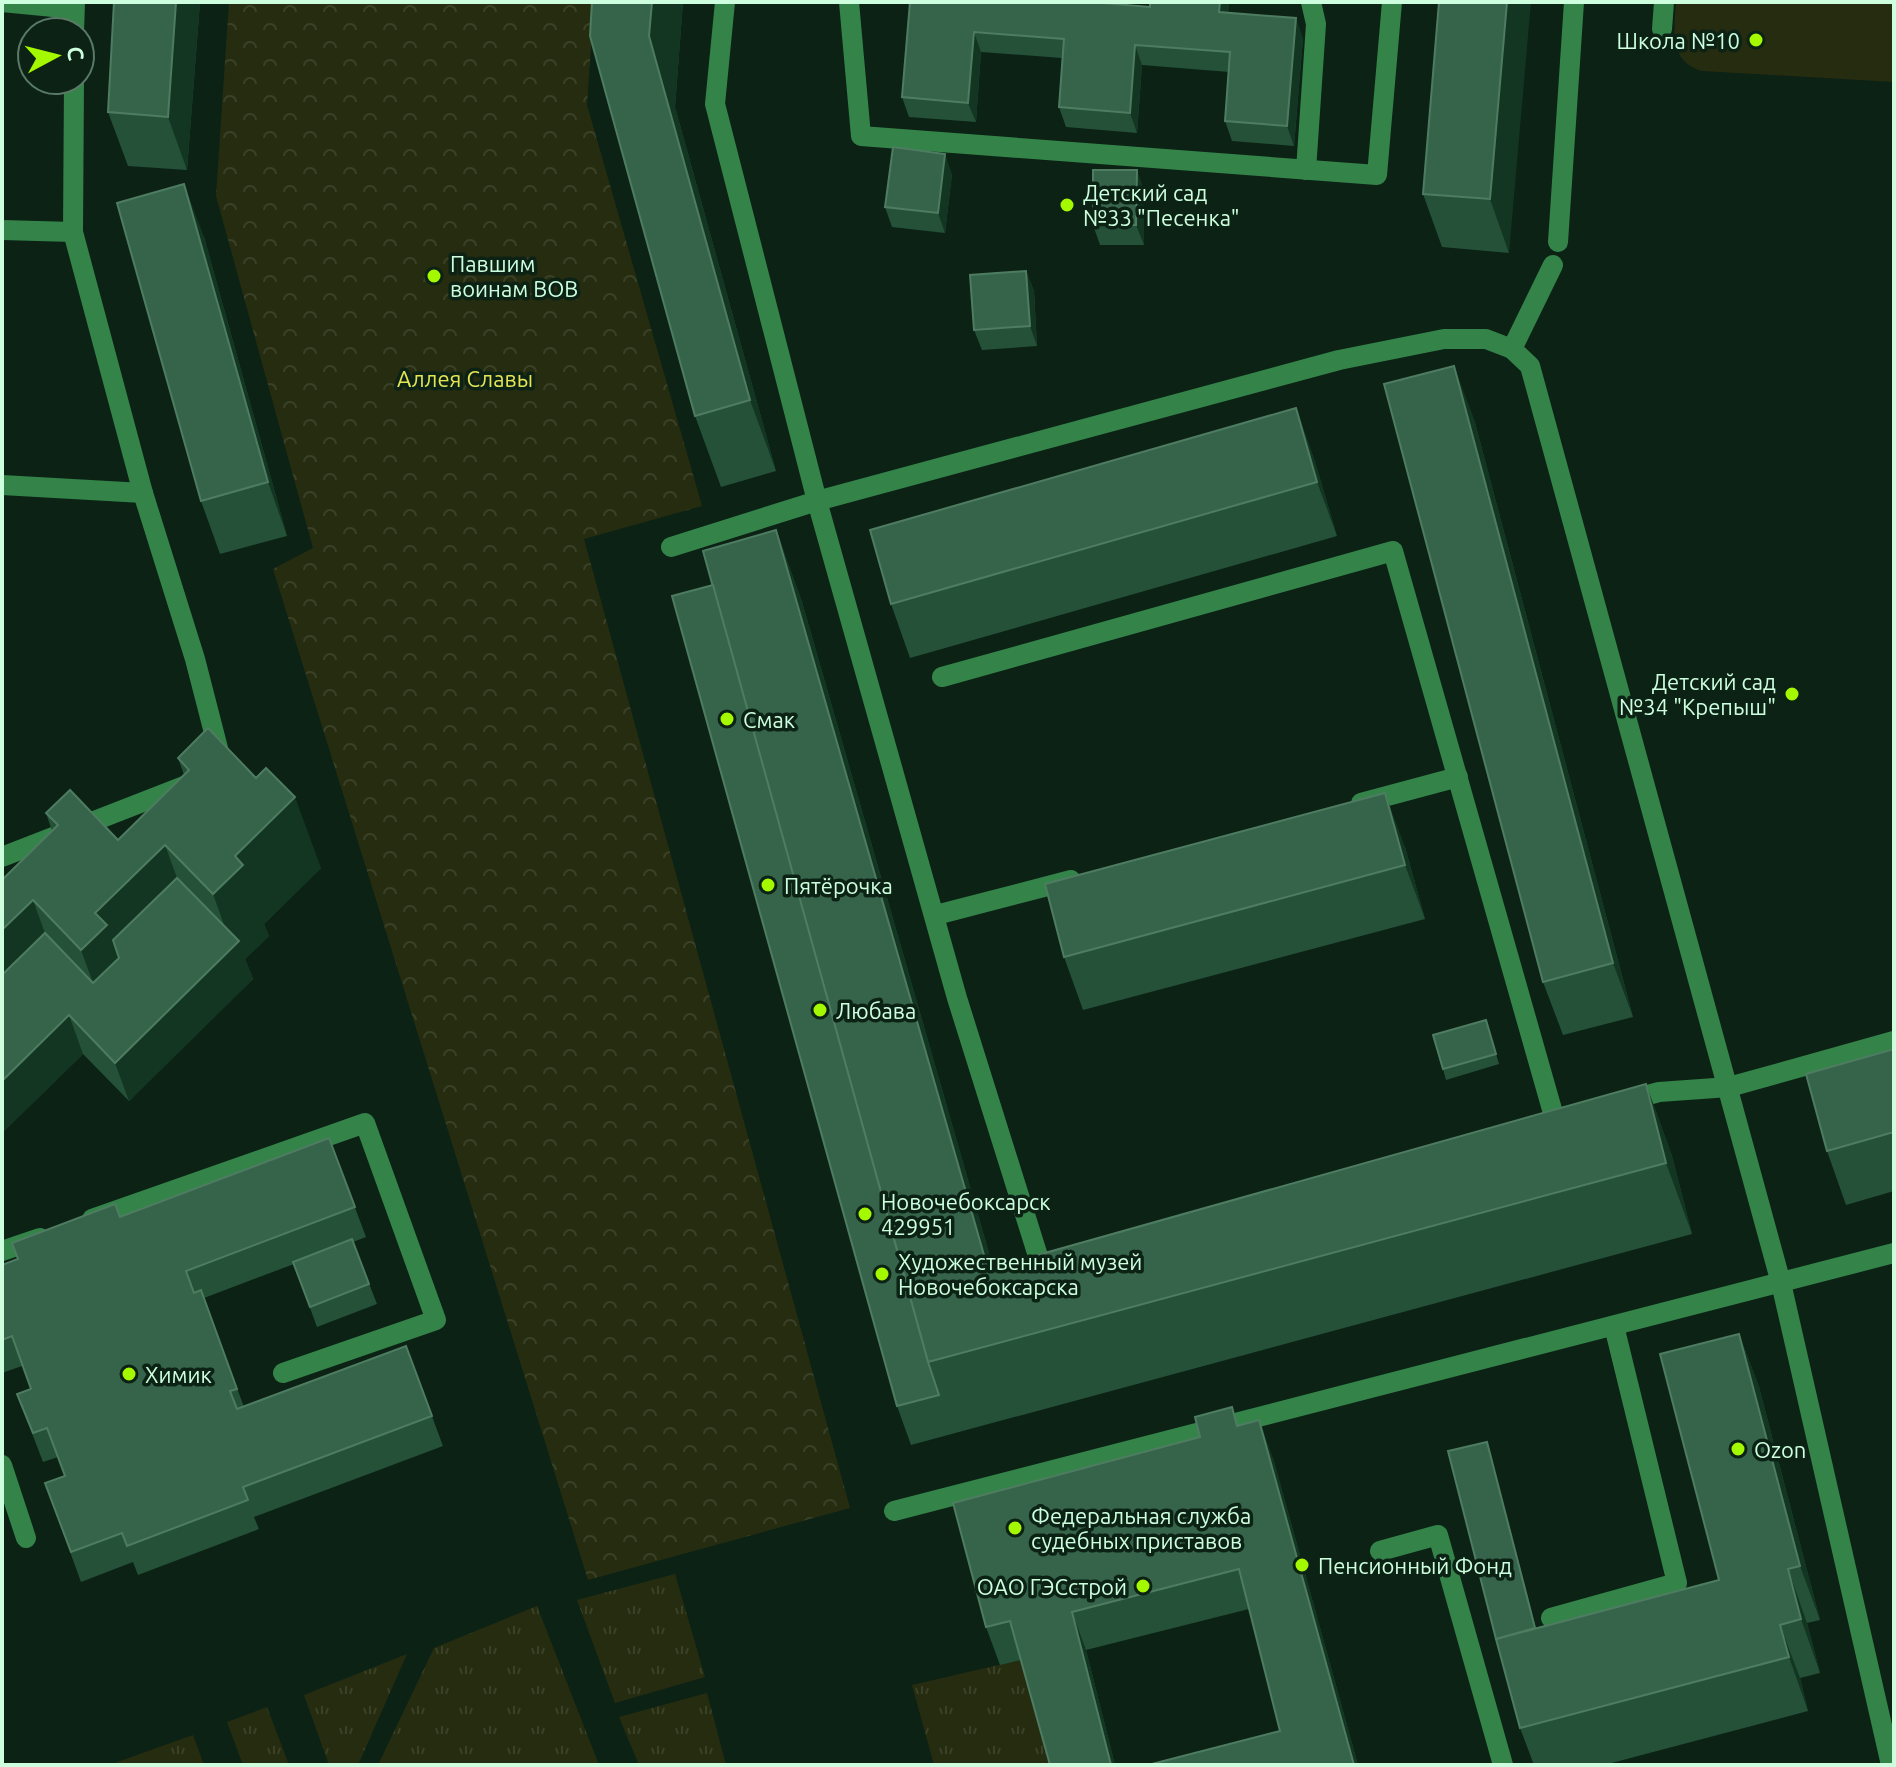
<svg xmlns="http://www.w3.org/2000/svg" width="1896" height="1767" font-family="Ubuntu,sans-serif">
<style>
.grass{fill:url(#grass-tufts)}
.forest{fill:url(#forest-crowns)}
.pitch{fill:#262c0f}
.lines{fill:none;stroke-linecap:round;stroke-linejoin:round}
.minor{stroke:#34844a;stroke-width:20}
.wall{fill:#245138}
.shaded-wall{fill:#133622}
.building{fill:#36644a;stroke:#4e7c61;stroke-width:2}
.poi-dot{fill:#a4f800;stroke:#0c2215;stroke-width:3}
.labels{text-anchor:middle;dominant-baseline:central;stroke-width:7;stroke-linejoin:round;paint-order:stroke}
.poi-label{font-size:22px;fill:#cdffdf;stroke:#0c2215;text-anchor:start}
.park-label{font-size:22px;fill:#e5e453;stroke:#0c2215}
</style>
<defs>
<pattern id="grass-tufts" width="24" height="20" patternUnits="userSpaceOnUse" patternTransform="scale(2)"><rect width="24" height="20" fill="#262c0f"/><path d="M3 7l-1-3M5 7V3M7 7l1-3M15 17l-1-3M17 17v-4M19 17l1-3" fill="none" stroke="#3a4126"/></pattern>
<pattern id="forest-crowns" width="20" height="18" patternUnits="userSpaceOnUse" patternTransform="scale(2)"><rect width="20" height="18" fill="#262c0f"/><path d="M2 6a3 3 0 1 1 6 0M12 15a3 3 0 1 1 6 0" fill="none" stroke="#3a4126"/></pattern>
</defs>
<rect width="100%" height="100%" fill="#0c2215"/>
<g class="grass">
<polygon points="675,1574 705,1677 615,1703 577,1600"/>
<polygon points="537,1606 599,1765 378,1765 434,1648"/>
<polygon points="407,1654 358,1765 329,1765 304,1695"/>
<polygon points="1024,1659 1053,1765 934,1765 912,1685"/>
<polygon points="707,1693 726,1765 639,1765 619,1717"/>
<polygon points="267,1707 289,1765 243,1765 227,1722"/>
<polygon points="193,1735 204,1765 109,1765"/>
</g>
<polygon class="forest" points="229,2 594,2 587,105 702,506 584,539 850,1508 588,1580 273,569 313,548 216,196"/>
<path class="pitch" d="M1676 2H1894V82L1702 71C1669 62 1674 30 1676 2Z"/>
<g class="lines">
<g class="minor">
<polyline points="2,2 74,9"/>
<polyline points="725,2 715,104 817,501 957,998 1043,1272 1050,1270"/>
<polyline points="849,2 861,136 1377,175 1392,2"/>
<polyline points="1662,29 1664,2"/>
<polyline points="74,32 75,2"/>
<polyline points="74,80 73,232 143,493 195,659 221,760"/>
<polyline points="1306,170 1316,24 1311,2"/>
<polyline points="2,230 73,232"/>
<polyline points="1558,242 1574,2"/>
<polyline points="1512,349 1553,265"/>
<polyline points="2,485 143,493"/>
<polyline points="671,547 817,501 1339,360 1444,339 1486,339 1512,349 1530,366 1781,1283 1891,1765"/>
<polyline points="942,677 1393,551 1555,1120"/>
<polyline points="1361,803 1458,777"/>
<polyline points="2,857 189,784"/>
<polyline points="936,915 1071,880"/>
<polyline points="1626,1101 1659,1092 1729,1087 1894,1041"/>
<polyline points="92,1219 365,1123 436,1320 283,1373"/>
<polyline points="2,1251 40,1238"/>
<polyline points="2,1465 26,1538"/>
<polyline points="894,1511 1894,1253"/>
<polyline points="1380,1551 1438,1535 1503,1765"/>
<polyline points="1551,1618 1677,1583 1614,1326"/>
</g>
</g>
<g class="wall">
<polygon points="200,2 187,170 128,166 108,112"/>
<polygon points="592,2 683,2 675,107 776,471 721,487 695,416"/>
<polygon points="910,2 1150,7 1150,2 1229,2 1228,13 1303,38 1294,146 1232,141 1225,121 1229,72 1142,65 1137,133 1066,127 1059,107 1062,58 981,52 976,122 909,117 902,97"/>
<polygon points="1439,2 1509,253 1442,247 1423,194"/>
<polygon points="952,174 945,233 892,227 885,207"/>
<polygon points="1144,190 1144,245 1100,245 1093,225"/>
<polygon points="204,237 287,536 220,554 201,501"/>
<polygon points="1026,271 1034,291 1037,346 982,350 974,330"/>
<polygon points="1296,408 1315,462 1337,536 910,658 891,604"/>
<polygon points="1474,419 1633,1017 1563,1035 1543,982"/>
<polygon points="776,530 802,602 993,1267 1646,1084 1672,1156 1692,1234 911,1445 897,1406 713,585"/>
<polygon points="178,758 321,868 264,924 269,936 245,959 253,979 129,1101 83,1054 2,1133 2,880 52,831 46,813 118,840 184,775"/>
<polygon points="1405,847 1425,919 1083,1010 1064,957"/>
<polygon points="1489,1030 1499,1064 1446,1080 1443,1069"/>
<polygon points="1894,1049 1894,1191 1846,1205 1827,1151"/>
<polygon points="329,1138 366,1237 353,1242 377,1304 317,1327 294,1264 204,1298 244,1407 406,1346 443,1446 254,1517 259,1529 138,1575 133,1562 81,1582 45,1483 65,1476 58,1457 43,1462 17,1394 31,1389 22,1366 2,1373 2,1265 120,1217"/>
<polygon points="1739,1334 1759,1387 1820,1620 1807,1623 1820,1673 1800,1678 1808,1711 1604,1765 1534,1765 1520,1728 1490,1452 1536,1628 1719,1580"/>
<polygon points="1239,1425 1273,1458 1358,1765 1148,1765 1280,1731 1249,1609 1086,1650 1115,1765 1050,1765 1021,1660 1000,1665 986,1627 1200,1437"/>
</g>
<g class="shaded-wall">
<polygon points="176,2 200,2 187,170 168,117"/>
<polygon points="652,2 683,2 675,107 776,471 750,400 649,36"/>
<polygon points="1220,2 1229,2 1226,32 1219,12"/>
<polygon points="1507,2 1531,2 1509,253 1490,199"/>
<polygon points="1296,18 1303,38 1294,146 1287,126"/>
<polygon points="974,32 981,52 976,122 968,103"/>
<polygon points="1135,45 1142,65 1137,133 1130,113"/>
<polygon points="945,154 952,174 945,233 938,213"/>
<polygon points="1137,170 1144,190 1144,245 1136,225"/>
<polygon points="184,184 204,237 287,536 268,482"/>
<polygon points="1026,271 1034,291 1037,346 1030,326"/>
<polygon points="1454,366 1474,419 1633,1017 1613,963"/>
<polygon points="1296,408 1315,462 1337,536 1317,482"/>
<polygon points="776,530 802,602 1014,1340 988,1269"/>
<polygon points="1385,793 1405,847 1425,919 1405,865"/>
<polygon points="295,797 321,868 264,924 269,936 245,959 253,979 129,1101 115,1063 232,947 213,894 235,856"/>
<polygon points="165,845 191,916 107,1021 81,950 95,913"/>
<polygon points="33,900 59,972 2,1027 2,930"/>
<polygon points="69,1015 83,1054 2,1133 2,1081"/>
<polygon points="1646,1084 1672,1156 1692,1234 1666,1163"/>
<polygon points="1739,1334 1759,1387 1820,1620 1800,1566"/>
<polygon points="1259,1420 1273,1458 1358,1765 1354,1765"/>
<polygon points="1487,1442 1490,1452 1542,1654 1539,1644"/>
<polygon points="1788,1569 1807,1623 1820,1673 1801,1619"/>
<polygon points="1072,1612 1086,1650 1115,1765 1111,1765"/>
<polygon points="1780,1625 1800,1678 1808,1711 1789,1657"/>
</g>
<g class="building">
<polygon points="114,2 176,2 168,117 108,112"/>
<polygon points="592,2 652,2 649,36 750,400 695,416 590,36"/>
<polygon points="910,2 1091,2 1150,7 1150,2 1220,2 1219,12 1296,18 1287,126 1225,121 1230,52 1135,45 1130,113 1059,107 1064,39 974,32 968,103 902,97"/>
<polygon points="1439,2 1507,2 1490,199 1423,194"/>
<polygon points="893,147 945,154 938,213 885,207"/>
<polygon points="1093,170 1137,170 1136,225 1093,225"/>
<polygon points="184,184 268,482 201,501 117,203"/>
<polygon points="1026,271 1030,326 974,330 970,275"/>
<polygon points="1454,366 1613,963 1543,982 1384,384"/>
<polygon points="1296,408 1317,482 891,604 870,530"/>
<polygon points="776,530 988,1269 1646,1084 1666,1163 928,1362 703,551"/>
<polygon points="713,585 928,1362 939,1395 897,1406 672,596"/>
<polygon points="208,728 256,778 266,768 295,797 235,856 243,865 213,894 165,845 95,913 107,925 81,950 33,900 2,930 2,880 58,825 46,813 70,790 118,840 189,770 178,758"/>
<polygon points="1385,793 1405,865 1064,957 1045,884"/>
<polygon points="177,878 239,941 115,1063 69,1015 2,1081 2,975 45,933 93,983 119,958 113,940"/>
<polygon points="1486,1020 1496,1054 1443,1069 1433,1035"/>
<polygon points="1894,1049 1894,1132 1827,1151 1806,1074"/>
<polygon points="329,1138 355,1207 186,1271 194,1293 201,1290 237,1389 230,1391 237,1409 406,1346 432,1416 243,1487 248,1500 127,1546 122,1533 71,1552 45,1483 65,1476 47,1428 33,1433 17,1394 31,1389 12,1336 2,1340 2,1265 18,1259 12,1243 115,1204 120,1217"/>
<polygon points="352,1239 369,1284 310,1307 293,1262"/>
<polygon points="1739,1334 1800,1566 1788,1569 1801,1619 1780,1625 1789,1657 1520,1728 1496,1639 1719,1580 1660,1354"/>
<polygon points="1232,1407 1237,1426 1259,1420 1354,1765 1148,1765 1280,1731 1239,1569 1072,1612 1111,1765 1050,1765 1010,1621 986,1627 953,1503 1200,1437 1195,1417"/>
<polygon points="1487,1442 1535,1628 1496,1639 1448,1451"/>
</g>
<g class="poi-dot">
<circle cx="1756" cy="40" r="8"/>
<circle cx="1067" cy="205" r="8"/>
<circle cx="434" cy="276" r="8"/>
<circle cx="1792" cy="694" r="8"/>
<circle cx="727" cy="719" r="8"/>
<circle cx="768" cy="885" r="8"/>
<circle cx="820" cy="1010" r="8"/>
<circle cx="865" cy="1214" r="8"/>
<circle cx="882" cy="1274" r="8"/>
<circle cx="129" cy="1374" r="8"/>
<circle cx="1738" cy="1449" r="8"/>
<circle cx="1015" cy="1528" r="8"/>
<circle cx="1302" cy="1565" r="8"/>
<circle cx="1143" cy="1586" r="8"/>
</g>
<g class="labels">
<g class="poi-label">
<text x="1740" y="40" text-anchor="end">Школа №10</text>
<text x="1083" y="192">Детский сад<tspan x="1083" dy="25">№33 "Песенка"</tspan></text>
<text x="450" y="263">Павшим<tspan x="450" dy="25">воинам ВОВ</tspan></text>
<text x="1776" y="681" text-anchor="end">Детский сад<tspan x="1776" dy="25">№34 "Крепыш"</tspan></text>
<text x="743" y="719">Смак</text>
<text x="784" y="885">Пятёрочка</text>
<text x="836" y="1010">Любава</text>
<text x="881" y="1201">Новочебоксарск<tspan x="881" dy="25">429951</tspan></text>
<text x="898" y="1261">Художественный музей<tspan x="898" dy="25">Новочебоксарска</tspan></text>
<text x="145" y="1374">Химик</text>
<text x="1754" y="1449">Ozon</text>
<text x="1031" y="1515">Федеральная служба<tspan x="1031" dy="25">судебных приставов</tspan></text>
<text x="1318" y="1565">Пенсионный Фонд</text>
<text x="1127" y="1586" text-anchor="end">ОАО ГЭСстрой</text>
</g>
<g class="park-label">
<text x="465" y="378">Аллея Славы</text>
</g>
</g>
<rect width="1896" height="1767" fill="none" stroke="#cdffdf" stroke-width="8"/>
<g transform="translate(56 56) rotate(83)"><circle r="38" fill="#0c2215" stroke="#597a66" stroke-width="2"/>
<path d="M0-6L14 30L0 20L-14 30Z" fill="#a4f800"/>
<text y="-12" font-size="22" font-weight="bold" text-anchor="middle" fill="#cdffdf">С</text>
</g>
</svg>
